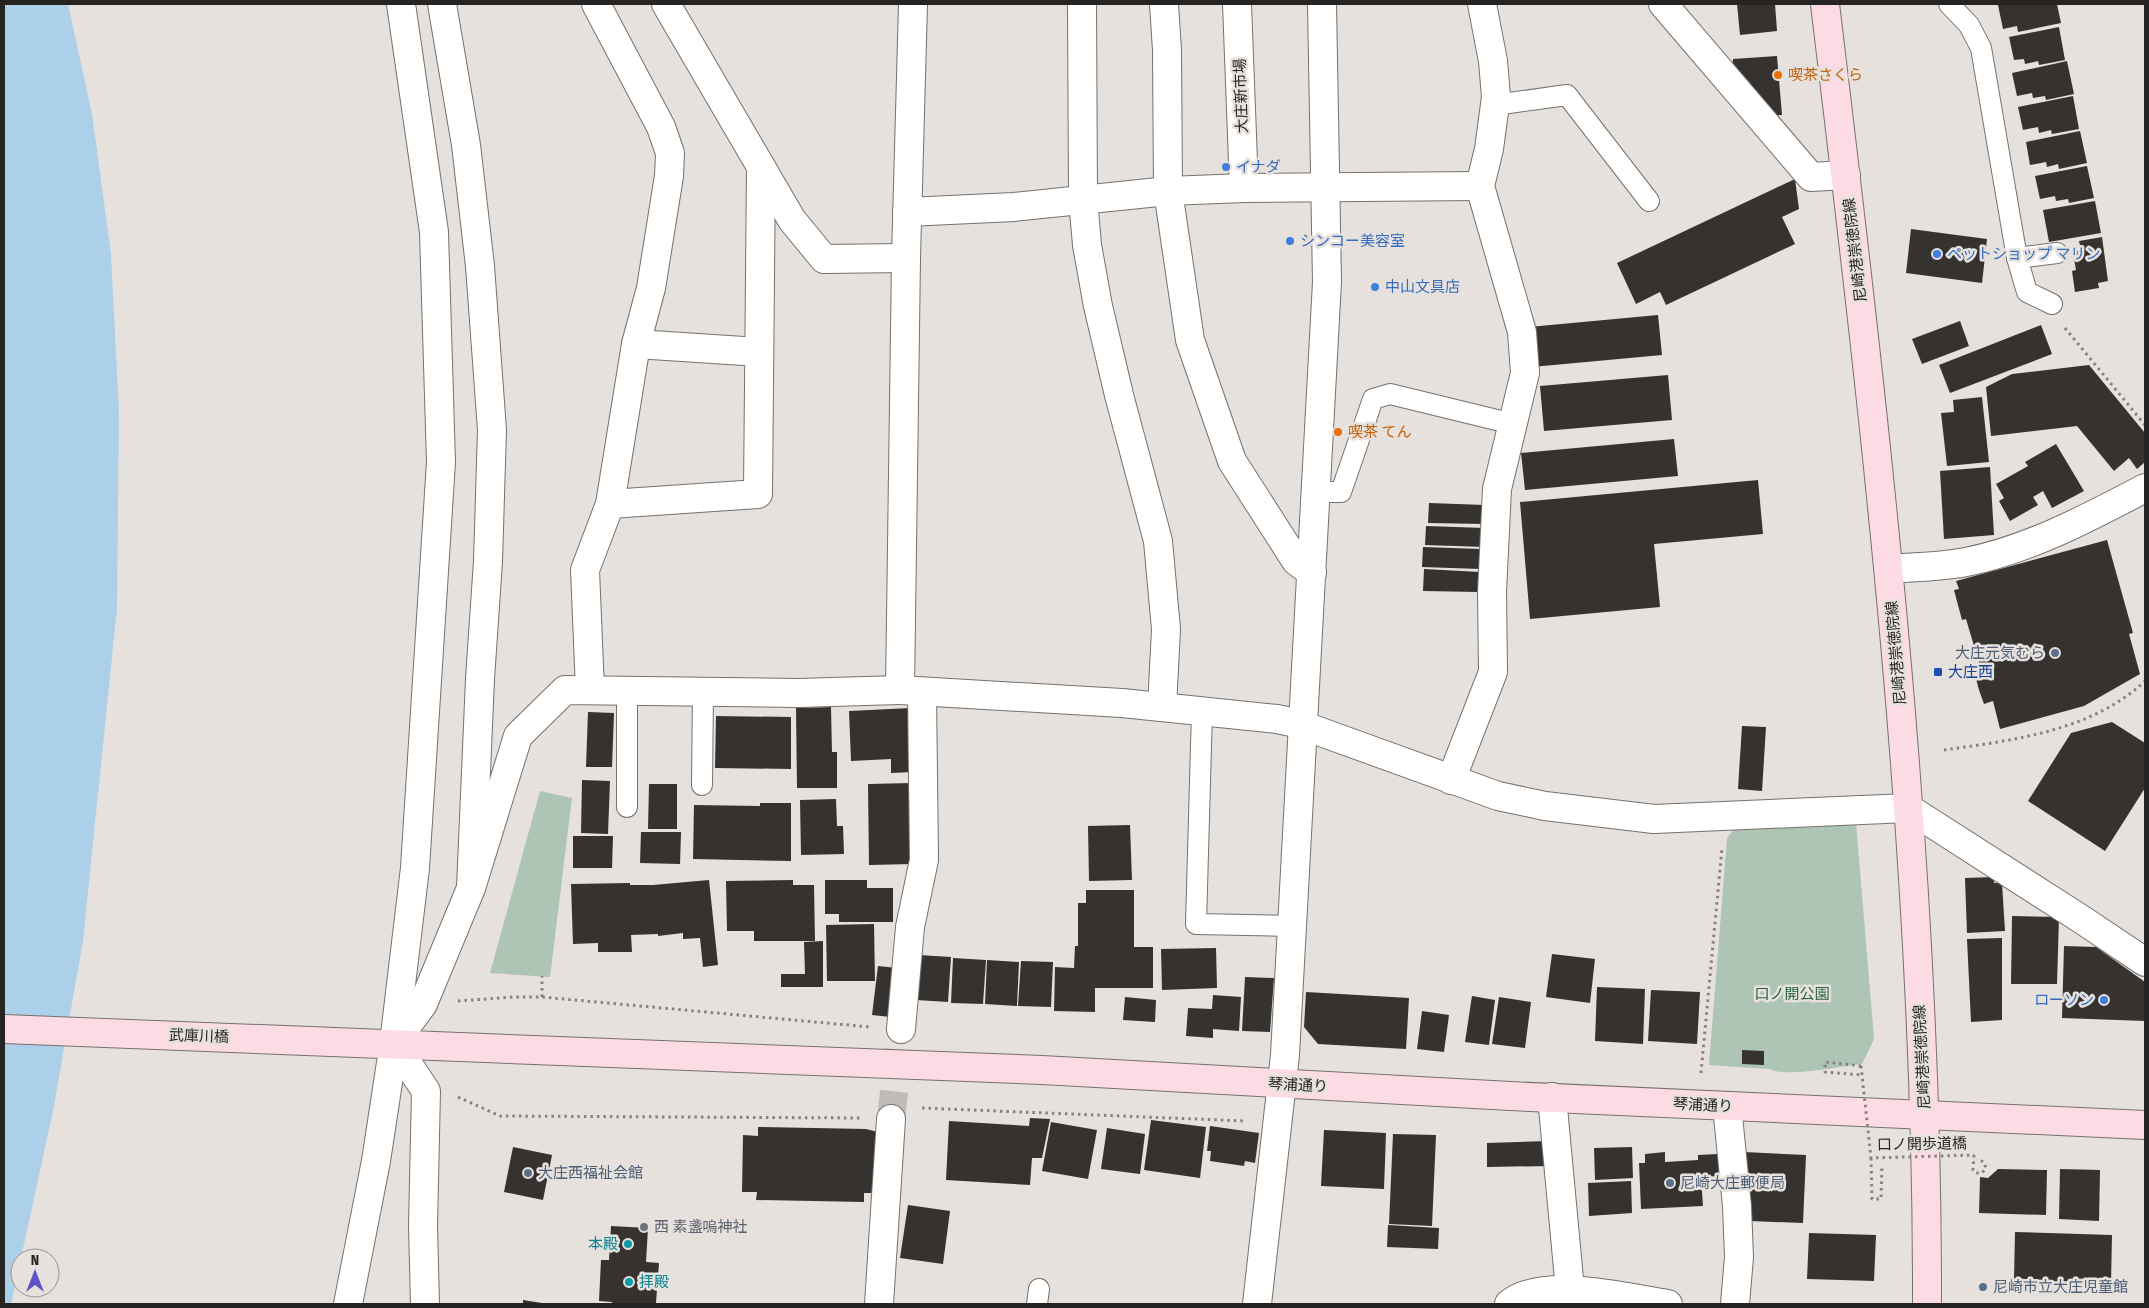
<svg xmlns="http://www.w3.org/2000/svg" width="2149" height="1308" font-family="'Fira Sans Condensed','Noto Sans JP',sans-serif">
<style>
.green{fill:#aec4b5}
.water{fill:#acd0ea}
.building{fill:#36322f}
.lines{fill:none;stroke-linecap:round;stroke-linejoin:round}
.street-tunnel{stroke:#c0bbb8;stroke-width:28;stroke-dasharray:28 14;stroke-linecap:butt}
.lane-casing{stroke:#75716d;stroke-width:22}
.street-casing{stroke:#75716d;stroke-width:30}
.secondary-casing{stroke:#75716d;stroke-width:30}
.path{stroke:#85827f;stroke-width:3;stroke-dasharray:2.5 4;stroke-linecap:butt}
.lane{stroke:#fff;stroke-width:20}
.street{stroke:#fff;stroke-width:28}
.secondary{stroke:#fcdbe5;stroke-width:28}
.path-bridge{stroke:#85827f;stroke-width:3;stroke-dasharray:2.5 4;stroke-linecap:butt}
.food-dot{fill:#e8710a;stroke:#e6e1dd;stroke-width:2}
.shop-dot{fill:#3f7fe0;stroke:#e6e1dd;stroke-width:2}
.service-dot{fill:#5c6f8a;stroke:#e6e1dd;stroke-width:2}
.transit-dot{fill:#1a4fb4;stroke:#e6e1dd;stroke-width:2}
.worship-dot{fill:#6b7280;stroke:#e6e1dd;stroke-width:2}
.culture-dot{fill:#0f9aa8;stroke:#e6e1dd;stroke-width:2}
.labels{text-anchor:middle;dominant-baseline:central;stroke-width:5;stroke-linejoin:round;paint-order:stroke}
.food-label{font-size:15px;fill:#c56008;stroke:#e6e1dd;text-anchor:start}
.street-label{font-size:15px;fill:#262422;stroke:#e6e1dd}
.shop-label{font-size:15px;fill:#366cbe;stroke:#e6e1dd;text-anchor:start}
.service-label{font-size:15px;fill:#4e5e75;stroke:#e6e1dd;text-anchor:start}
.transit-label{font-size:15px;fill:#164399;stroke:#e6e1dd;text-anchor:start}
.park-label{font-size:15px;fill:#296341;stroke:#e6e1dd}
.worship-label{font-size:15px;fill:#5b616d;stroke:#e6e1dd;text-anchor:start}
.culture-label{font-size:15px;fill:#0d838f;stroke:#e6e1dd;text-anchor:end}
</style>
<rect width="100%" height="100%" fill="#e6e1dd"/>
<g class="green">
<polygon points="540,791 572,798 550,977 490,973"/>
<path d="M1856 823 1874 1039 1862 1064C1839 1066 1787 1078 1769 1069L1709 1065 1727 838 1736 827Z"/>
</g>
<polygon class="water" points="4,4 68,4 92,114 111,254 119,412 117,608 83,941 53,1111 11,1304 4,1304"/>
<g class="building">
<polygon points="1737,4 1775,4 1777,31 1740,35"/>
<polygon points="2057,4 2061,23 2018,32 2017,26 2003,29 1998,5"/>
<polygon points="2059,27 2065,60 2039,65 2038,61 2025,64 2024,59 2014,60 2009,37"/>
<polygon points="1777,56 1782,115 1771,116 1732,70 1733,59"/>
<polygon points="2067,61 2074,94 2046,100 2045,96 2033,98 2032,93 2017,96 2012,73"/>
<polygon points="2073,96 2079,129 2052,134 2051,130 2039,133 2038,127 2023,130 2018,107"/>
<polygon points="2080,131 2087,163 2059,169 2058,164 2047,167 2046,162 2030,165 2026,142"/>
<polygon points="2087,166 2094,198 2069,203 2068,199 2056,201 2055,196 2040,199 2035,176"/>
<polygon points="1795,179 1799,209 1782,217 1795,244 1666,305 1660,292 1636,304 1617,263"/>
<polygon points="2095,201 2101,233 2049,242 2043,210"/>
<polygon points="1911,229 1987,239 1982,283 1906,273"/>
<polygon points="2102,237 2108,281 2098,283 2099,288 2075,292 2072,271 2076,270 2073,252 2081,250 2079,241"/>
<polygon points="1658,315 1662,355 1532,367 1529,327"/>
<polygon points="1960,321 1969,346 1922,364 1912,339"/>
<polygon points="2041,325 2052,354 1950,393 1939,365"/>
<polygon points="2089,365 2145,433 2145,462 2137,469 2129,458 2114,471 2077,426 1991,436 1986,387 2012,374"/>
<polygon points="1668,375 1672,420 1544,431 1540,386"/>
<polygon points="1982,397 1989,462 1947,466 1941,413 1954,412 1953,400"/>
<polygon points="1674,439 1678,476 1525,490 1521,453"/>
<polygon points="2056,444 2084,491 2052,508 2043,491 2033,497 2038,505 2010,521 1999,501 2004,498 1996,484 2028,466 2025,462"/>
<polygon points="1990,467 1994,535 1944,539 1940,471"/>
<polygon points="1758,480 1763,534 1654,544 1660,607 1530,619 1520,502"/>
<polygon points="1429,503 1485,505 1484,524 1428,523"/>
<polygon points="1426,526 1485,528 1485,547 1425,545"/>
<polygon points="2107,540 2133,633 2129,634 2140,674 2084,706 2000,729 1993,701 1984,704 1979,690 1975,675 1982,673 1966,619 1962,620 1954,590 1959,589 1956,581"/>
<polygon points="1423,547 1481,549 1480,569 1422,567"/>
<polygon points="1424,569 1480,572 1479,592 1423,591"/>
<polygon points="831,707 832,752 837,752 837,788 797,788 796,708"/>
<polygon points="911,708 913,772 891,773 891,759 851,761 849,711"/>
<polygon points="588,712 614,713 612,767 586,767"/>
<polygon points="716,716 791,717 791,769 715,768"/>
<polygon points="2112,722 2145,743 2145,788 2105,851 2028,801 2071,733"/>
<polygon points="1742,726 1766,727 1762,791 1738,789"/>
<polygon points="582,780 610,781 608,834 581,833"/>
<polygon points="912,783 913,864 869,865 868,784"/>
<polygon points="649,784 677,784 677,829 648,829"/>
<polygon points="836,799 837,826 843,826 844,854 801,855 800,800"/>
<polygon points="760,803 791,803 791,861 693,859 694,805 760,806"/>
<polygon points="1130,825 1132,880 1089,881 1088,826"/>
<polygon points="641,832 681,832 680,864 640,863"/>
<polygon points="573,836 613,836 612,868 573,868"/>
<polygon points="1994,877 1994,883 2002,883 2005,931 1967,933 1965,878"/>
<polygon points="709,880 718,965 703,967 700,938 683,939 683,933 658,936 658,934 631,935 632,952 598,952 598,943 573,944 571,884 630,883 630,885 653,885"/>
<polygon points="793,880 793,885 814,885 815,941 754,941 754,931 727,931 726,881"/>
<polygon points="825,880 867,880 867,888 893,888 893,922 839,922 839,914 825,914"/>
<polygon points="1086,890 1134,890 1134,947 1153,947 1153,988 1095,988 1095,1012 1054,1011 1055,967 1074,968 1075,946 1078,946 1078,903 1086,903"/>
<polygon points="2012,916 2059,917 2057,984 2011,984"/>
<polygon points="874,924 875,981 827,981 826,925"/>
<polygon points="2002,938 2002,1020 1971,1022 1967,939"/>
<polygon points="823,941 823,987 781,987 781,974 805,974 804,942"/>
<polygon points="2064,946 2096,947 2145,982 2145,1021 2062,1018"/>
<polygon points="1216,948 1217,988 1162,990 1161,949"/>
<polygon points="1552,954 1595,959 1590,1003 1546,997"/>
<polygon points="919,955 951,957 948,1002 916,1000"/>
<polygon points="953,958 986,960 983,1004 951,1003"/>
<polygon points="987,960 1019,962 1017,1006 985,1004"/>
<polygon points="1021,961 1053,962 1051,1007 1018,1006"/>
<polygon points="878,966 897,968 891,1017 872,1015"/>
<polygon points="1245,977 1274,978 1270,1032 1242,1031"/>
<polygon points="1597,987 1645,989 1643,1044 1595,1041"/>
<polygon points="1651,990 1700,992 1697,1044 1648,1041"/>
<polygon points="1306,992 1409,998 1406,1049 1318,1044 1304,1027"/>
<polygon points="1213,995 1241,997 1239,1031 1213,1029 1213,1038 1186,1036 1188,1008 1212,1009"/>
<polygon points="1472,996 1495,1000 1489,1045 1465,1042"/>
<polygon points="1125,997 1156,1000 1155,1022 1123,1020"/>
<polygon points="1499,997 1531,1002 1525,1048 1492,1044"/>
<polygon points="1422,1011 1449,1015 1444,1052 1417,1049"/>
<polygon points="1742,1050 1764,1051 1764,1065 1742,1064"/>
<polygon points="1030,1118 1050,1119 1042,1158 1032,1158 1030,1185 946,1180 949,1121 1029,1126"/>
<polygon points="1151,1120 1206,1127 1200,1178 1144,1170"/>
<polygon points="1051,1122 1097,1130 1088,1179 1042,1171"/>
<polygon points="1210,1126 1259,1133 1255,1163 1245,1161 1244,1166 1210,1161 1211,1151 1207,1151"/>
<polygon points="758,1127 866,1129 878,1132 876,1193 864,1193 864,1202 756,1200 757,1192 742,1192 743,1135 758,1136"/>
<polygon points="1107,1128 1145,1134 1140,1174 1101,1169"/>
<polygon points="1324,1130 1386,1133 1384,1189 1321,1186"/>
<polygon points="1393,1134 1436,1135 1432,1226 1389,1224"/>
<polygon points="1549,1141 1549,1166 1487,1167 1487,1143"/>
<polygon points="513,1147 552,1155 543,1200 504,1192"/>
<polygon points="1632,1147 1633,1178 1595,1180 1594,1148"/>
<polygon points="1665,1152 1665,1162 1698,1160 1698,1155 1718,1154 1719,1176 1701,1177 1703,1206 1641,1209 1639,1163 1645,1163 1645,1154"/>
<polygon points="1744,1152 1806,1155 1803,1223 1750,1221"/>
<polygon points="1998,1169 2047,1170 2046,1215 1979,1213 1980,1177 1988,1178"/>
<polygon points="2060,1169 2100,1170 2099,1221 2059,1219"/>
<polygon points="1631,1181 1632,1213 1589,1216 1588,1183"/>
<polygon points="908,1205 950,1211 943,1264 900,1258"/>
<polygon points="1388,1225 1439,1228 1438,1249 1387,1247"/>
<polygon points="611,1226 648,1228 646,1262 659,1263 656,1303 612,1304 612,1302 599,1301 601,1260 609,1260"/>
<polygon points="2015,1232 2112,1235 2111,1284 2014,1281"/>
<polygon points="1809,1233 1876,1235 1874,1281 1807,1279"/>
<polygon points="523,1300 542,1303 542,1304 523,1304"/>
</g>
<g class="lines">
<polyline class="street-tunnel" points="891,1119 901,1029"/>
<defs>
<g id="lane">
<polyline points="1949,4 1969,25 1981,48 2017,258 2027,292 2052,304"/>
<polyline points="1495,105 1567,95 1649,201"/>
<polyline points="2017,258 2057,253"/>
<polyline points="1316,492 1341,492 1373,399 1390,394 1513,424"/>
<polyline points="1202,711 1196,924 1292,926"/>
<polyline points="702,785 703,691"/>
<polyline points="627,807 627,691"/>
<polyline points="1037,1304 1039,1289"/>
</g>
<g id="street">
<polyline points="442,4 466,145 480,266 492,430 488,561 480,679 471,888"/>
<polyline points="596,4 661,127 670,153 669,176 651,288 636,344 759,352"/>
<polyline points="666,4 792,220 824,259 906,258"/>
<polyline points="913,4 906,258 900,690 1122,703 1277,719 1296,723 1498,796 1545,806 1654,819 1908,808 2081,919 2145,962"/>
<polyline points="1082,4 1083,199 1087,245 1098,306 1119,395 1158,541 1166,629 1162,707"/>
<polyline points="1164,4 1167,50 1168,191 1190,340 1232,461 1296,561 1312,573"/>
<polyline points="1237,4 1244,188"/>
<polyline points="1663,4 1811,177 1846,175"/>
<polyline points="907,212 1014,207 1168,191 1244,188 1480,186"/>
<polyline points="610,504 758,494 761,167"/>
<path d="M1889 569C1914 567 1941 567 1966 562 2030 549 2088 518 2145 488"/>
<polyline points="590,690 585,570 610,504 636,344"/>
<polyline points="1451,780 1493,672 1492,592 1497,489 1525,373 1522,332 1480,186 1489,149 1496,97 1493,61 1482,4"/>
<polyline points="901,1029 910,927 924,860 922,692"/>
<polyline points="395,1042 423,1004 471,888 518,736 565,690 798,693 900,690"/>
<polyline points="394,1043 426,1091 423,1226 425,1304"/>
<polyline points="1552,1097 1570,1290"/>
<polyline points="1727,1106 1737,1206 1739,1257 1735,1304"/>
<polyline points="348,1304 376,1161 394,1043 415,868 441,462 434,232 401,4"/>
<polyline points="879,1304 891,1119"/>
<polyline points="1257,1304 1285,1055 1327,282 1322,4"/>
<path d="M1509 1304C1542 1276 1627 1298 1668 1304"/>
</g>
<g id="secondary">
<path d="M1825 4C1877 436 1928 869 1927 1304"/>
<polyline points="4,1029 1042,1070 1510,1096 2145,1125"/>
</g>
</defs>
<use href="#lane" class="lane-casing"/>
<use href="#street" class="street-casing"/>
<use href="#secondary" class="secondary-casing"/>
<g class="path">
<polyline points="2065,328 2145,425"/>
<path d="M1944 750C2014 740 2092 731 2145 681"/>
<polyline points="542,997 542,976"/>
<polyline points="458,1001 514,997 542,997 870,1027"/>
<polyline points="1861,1066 1825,1062 1825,1072 1863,1075"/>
<polyline points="1701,1073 1722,848"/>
<polyline points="458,1097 500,1116 860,1118"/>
<polyline points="922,1108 1245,1121"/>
<polyline points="1974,1155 1973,1170 1976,1173 1982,1173 1986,1168 1984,1162 1977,1159"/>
<polyline points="1871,1158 1872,1199 1881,1199 1882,1165"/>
</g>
<use href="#lane" class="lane"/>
<use href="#street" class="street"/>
<use href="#secondary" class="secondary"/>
<polyline class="path-bridge" points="1861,1066 1871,1158 1974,1155"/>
</g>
<g class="food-dot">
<circle cx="1778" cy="75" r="5"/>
<circle cx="1338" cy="432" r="5"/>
</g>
<g class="shop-dot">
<circle cx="1226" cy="167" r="5"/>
<circle cx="1290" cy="241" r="5"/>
<circle cx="1937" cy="254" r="5"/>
<circle cx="1375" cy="287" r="5"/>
<circle cx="2104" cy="1000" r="5"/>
</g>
<g class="service-dot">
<circle cx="2055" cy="653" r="5"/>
<circle cx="528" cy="1173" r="5"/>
<circle cx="1670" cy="1183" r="5"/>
<circle cx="1983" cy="1287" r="5"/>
</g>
<rect class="transit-dot" x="1933" y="667" width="10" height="10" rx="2.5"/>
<circle class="worship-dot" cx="644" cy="1227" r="5"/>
<g class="culture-dot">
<circle cx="628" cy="1244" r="5"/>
<circle cx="629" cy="1282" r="5"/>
</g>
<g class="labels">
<g class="food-label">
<text x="1788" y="75">喫茶さくら</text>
<text x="1348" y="432">喫茶 てん</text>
</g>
<g class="street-label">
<text transform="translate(1241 96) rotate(-92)">大庄新市場</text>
<text transform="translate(1855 250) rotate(-97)">尼崎港崇徳院線</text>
<text transform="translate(1896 653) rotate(-95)">尼崎港崇徳院線</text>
<text transform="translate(199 1036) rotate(2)">武庫川橋</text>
<text transform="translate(1922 1057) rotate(-93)">尼崎港崇徳院線</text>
<text transform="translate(1298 1085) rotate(3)">琴浦通り</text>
<text transform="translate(1703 1105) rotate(3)">琴浦通り</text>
<text transform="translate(1922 1144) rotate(-1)">口ノ開歩道橋</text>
</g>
<g class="shop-label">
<text x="1236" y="167">イナダ</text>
<text x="1300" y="241">シンコー美容室</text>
<text x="1947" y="254">ペットショップ マリン</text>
<text x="1385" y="287">中山文具店</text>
<text x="2094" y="1000" text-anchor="end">ローソン</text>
</g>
<g class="service-label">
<text x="2045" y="653" text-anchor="end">大庄元気むら</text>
<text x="538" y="1173">大庄西福祉会館</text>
<text x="1680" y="1183">尼崎大庄郵便局</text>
<text x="1993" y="1287">尼崎市立大庄児童館</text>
</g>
<g class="transit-label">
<text x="1948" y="672">大庄西</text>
</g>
<g class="park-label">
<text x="1792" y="994">口ノ開公園</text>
</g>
<g class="worship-label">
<text x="654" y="1227">西 素盞嗚神社</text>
</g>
<g class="culture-label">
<text x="618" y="1244">本殿</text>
<text x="639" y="1282" text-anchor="start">拝殿</text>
</g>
</g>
<rect width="2149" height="1308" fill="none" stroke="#262422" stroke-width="10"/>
<g transform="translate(35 1273)"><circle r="24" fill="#e6e1dd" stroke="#999592"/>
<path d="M0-4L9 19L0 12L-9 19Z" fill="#5e52cb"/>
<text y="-8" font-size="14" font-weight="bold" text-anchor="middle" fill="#262422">N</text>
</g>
</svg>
